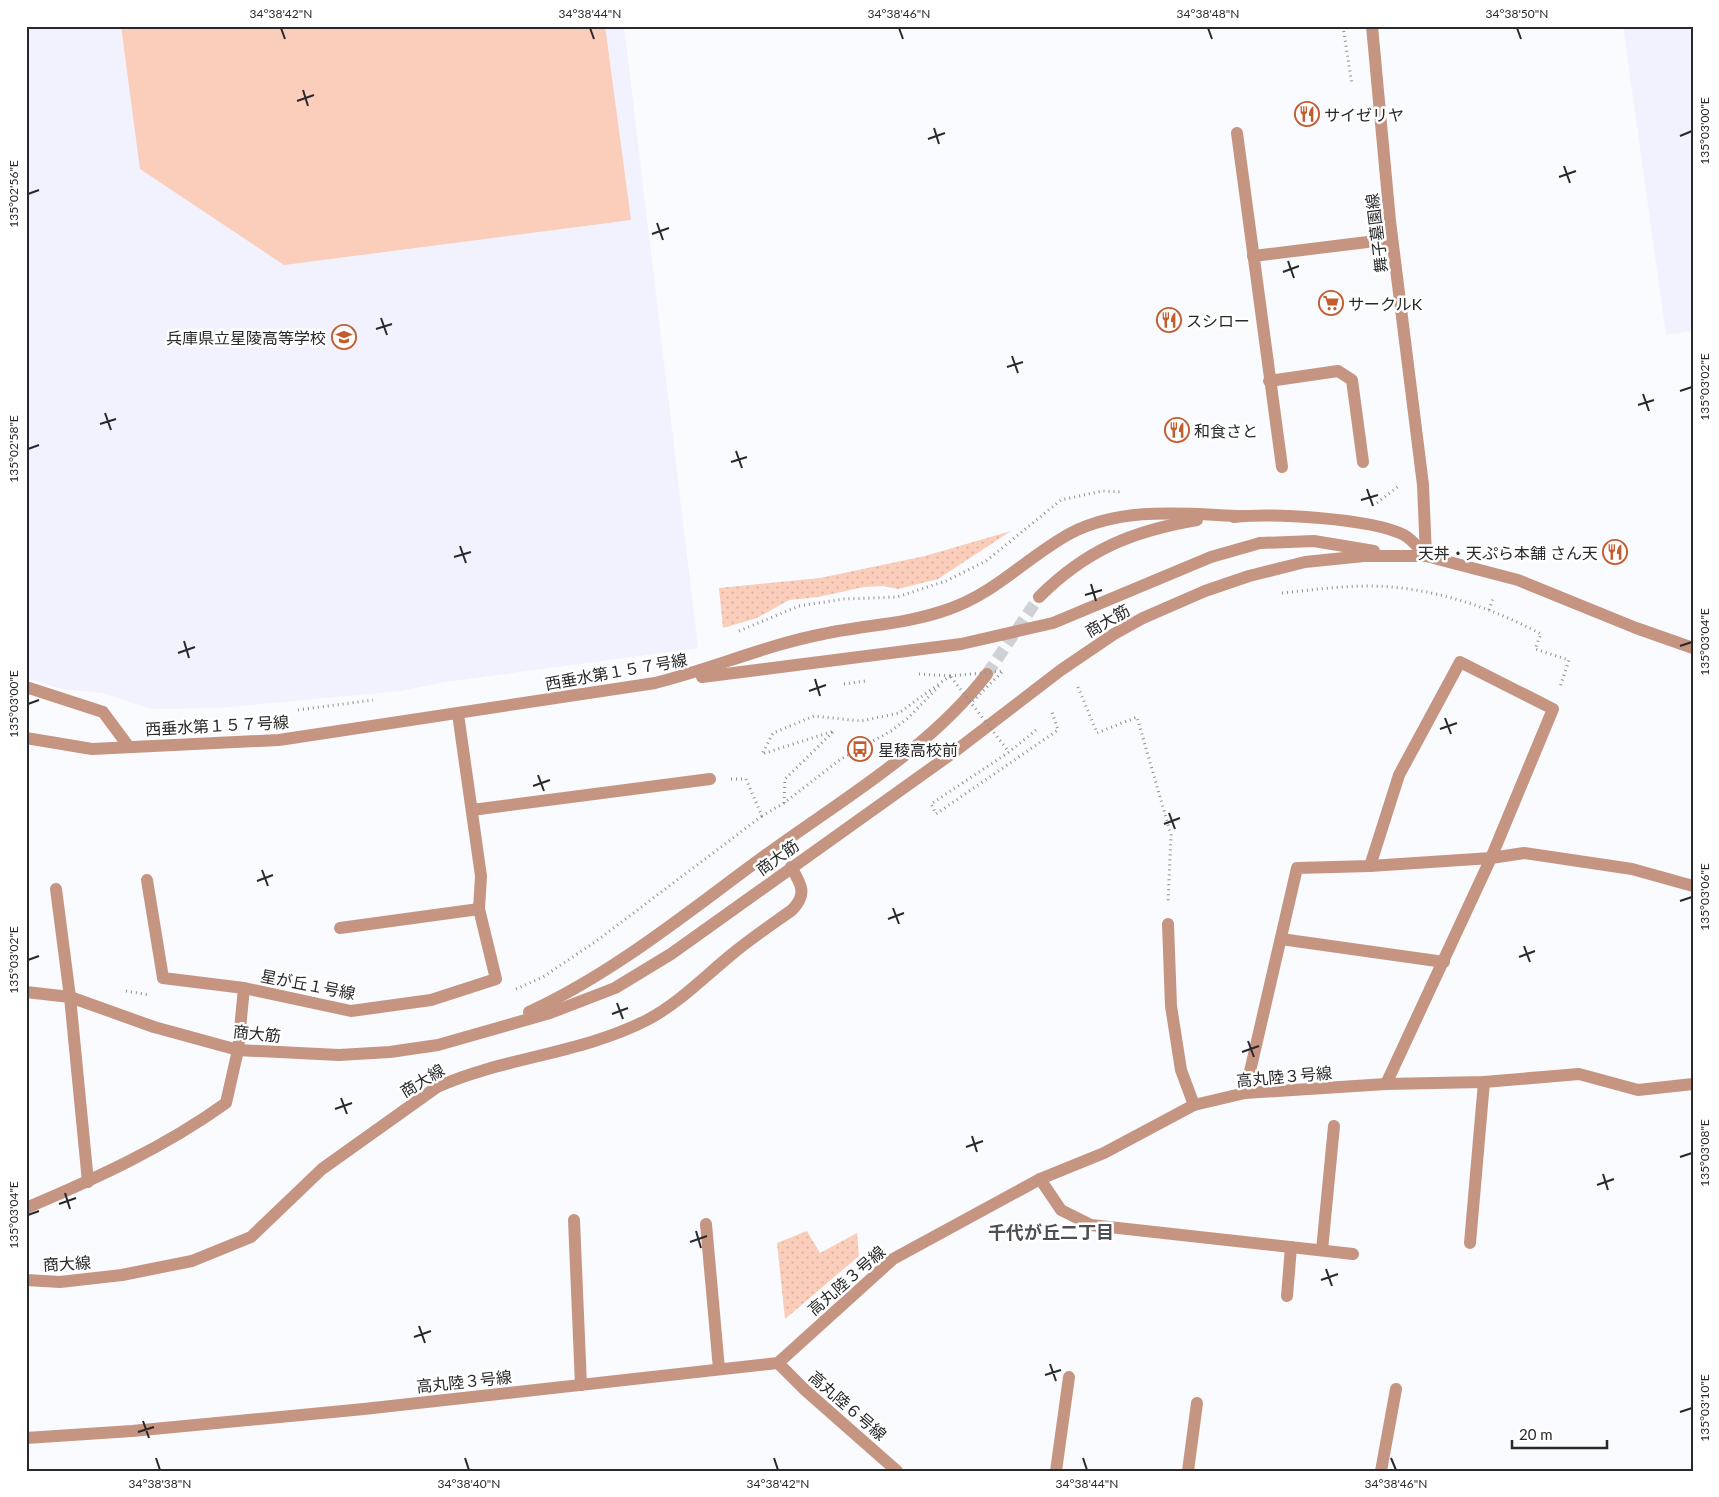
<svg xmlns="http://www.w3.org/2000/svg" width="1719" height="1497" font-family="Lato,'Noto Sans JP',sans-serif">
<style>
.built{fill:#f1f2fe}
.green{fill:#fbcdbb}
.park{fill:url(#park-dots)}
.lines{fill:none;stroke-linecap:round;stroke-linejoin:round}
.minor-tunnel{stroke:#d0d1d4;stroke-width:12;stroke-dasharray:12 6;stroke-linecap:butt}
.path{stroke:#909093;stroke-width:3;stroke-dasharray:1 4;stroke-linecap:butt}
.minor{stroke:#c59582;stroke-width:12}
.path-bridge{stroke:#909093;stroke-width:3;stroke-dasharray:1 4;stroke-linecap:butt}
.minor-bridge{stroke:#c59582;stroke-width:12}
.ticks{fill:none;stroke:#29292c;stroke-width:2}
.labels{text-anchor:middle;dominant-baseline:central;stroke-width:5;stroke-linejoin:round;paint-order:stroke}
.poi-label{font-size:16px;fill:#29292c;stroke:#fff;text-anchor:start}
.street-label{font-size:16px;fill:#29292c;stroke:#fff}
.neighbourhood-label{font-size:18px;font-weight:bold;fill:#4e4e55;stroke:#fff}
.neatline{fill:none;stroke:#29292c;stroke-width:2}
.ticks-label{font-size:12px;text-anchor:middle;fill:#29292c}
</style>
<defs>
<pattern id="park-dots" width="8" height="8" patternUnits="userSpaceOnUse" patternTransform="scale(1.25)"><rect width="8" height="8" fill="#fbcdbb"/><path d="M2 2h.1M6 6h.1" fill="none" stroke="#d7b0a1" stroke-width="1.8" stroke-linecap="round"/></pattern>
</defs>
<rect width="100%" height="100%" fill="#fafbfe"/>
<g class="built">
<polygon points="26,26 624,26 698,648 445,682 401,691 220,708 151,709 103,693 62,689 26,678"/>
<polygon points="1623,26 1693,26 1693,331 1666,335"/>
</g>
<polygon class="green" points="121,26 605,26 631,220 284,265 140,169"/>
<g class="park">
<polygon points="1011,531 938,579 898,589 883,586 864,587 818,597 789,600 757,618 723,628 719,588 820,578 925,556"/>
<polygon points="807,1231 820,1253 857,1233 859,1256 785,1319 777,1243"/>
</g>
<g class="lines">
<polyline class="minor-tunnel" points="987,674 1039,597"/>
<g class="path">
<polyline points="1343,26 1352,85"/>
<polyline points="1377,503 1400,485"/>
<path d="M1282 593C1319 589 1356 584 1393 587 1445 592 1496 610 1541 634L1535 649 1569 660 1560 687"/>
<polyline points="1489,610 1494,596"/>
<polyline points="739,631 799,606 844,599 897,597 946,581 986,561 1061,500 1102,491 1122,492"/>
<polyline points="919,674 950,676"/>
<polyline points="844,684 865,681"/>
<polyline points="1078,687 1097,733 1137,717 1171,835 1168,903"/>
<polyline points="298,710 373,700"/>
<polyline points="1036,730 1009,752 931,804 936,814 1058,730 1051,709"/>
<polyline points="731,779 746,779 762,816 784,803 841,759 891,731 908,718 940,685"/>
<polyline points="784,803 785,779 834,731 762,754 773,733 814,716 861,721 899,713 950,676"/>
<polyline points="516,989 543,977 595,942 762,816"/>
<polyline points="126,991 149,995"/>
</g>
<g class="minor">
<polyline points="1372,26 1390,221 1423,485 1426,556"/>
<polyline points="1237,133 1282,467"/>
<polyline points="1253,256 1392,239"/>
<polyline points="1269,381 1338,371 1352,380 1363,462"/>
<path d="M1234 517C1272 513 1370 518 1404 535 1412 539 1420 550 1426 556"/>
<polyline points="1260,543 1314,541 1374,551"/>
<path d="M1039 597C1086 550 1132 531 1197 520"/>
<polyline points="702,677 961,644"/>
<polyline points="26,687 103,712 129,747"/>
<path d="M26 738 92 749 279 740 655 683C712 669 766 645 823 634 865 625 908 624 949 609 996 593 1028 556 1071 533 1124 506 1185 514 1242 516"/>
<polyline points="472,810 710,779"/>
<polyline points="1370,866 1399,775 1460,662 1553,709 1491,858 1386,1084"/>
<polyline points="147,880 163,978 244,988"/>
<polyline points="56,889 70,997 88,1182"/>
<polyline points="1168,924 1171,1006 1181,1070 1194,1105"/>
<polyline points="340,928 479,909"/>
<polyline points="1281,939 1444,962"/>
<polyline points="26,992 70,997 154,1027 238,1050 339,1055 390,1052 438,1045 550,1013 615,988 671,954 954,752 1061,670 1114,634 1143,618 1205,591 1249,576 1305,562 1364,556 1426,556 1518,580 1636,628 1693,648"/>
<path d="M529 1012C618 971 695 906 774 849 848 796 932 746 987 674"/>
<polyline points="1245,1093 1297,868 1370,866 1491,858 1524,853 1632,869 1693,886"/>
<polyline points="1040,1179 1061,1210 1091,1225 1353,1254"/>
<path d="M26 1208C95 1179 165 1147 226 1103L238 1050 244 988 351 1011 431 1000 496 979 479 909 481 876 458 714"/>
<polyline points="574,1220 581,1385"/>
<polyline points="706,1224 719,1369"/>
<polyline points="1470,1243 1484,1082"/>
<polyline points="1322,1250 1334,1126"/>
<path d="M26 1280 60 1282 122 1275 192 1261 251 1237 322 1169 437 1087C504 1057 581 1054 647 1020 679 1003 703 978 731 955 750 939 771 925 792 910 808 894 801 884 791 867"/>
<polyline points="1287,1296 1291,1247"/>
<polyline points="778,1363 805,1390 897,1471"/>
<polyline points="26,1438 132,1431 364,1409 778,1363 893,1259 1040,1179 1104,1153 1194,1105 1245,1093 1386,1084 1484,1082 1579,1074 1638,1090 1693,1084"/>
<polyline points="1056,1471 1069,1377"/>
<polyline points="1188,1471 1197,1403"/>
<polyline points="1381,1471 1396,1389"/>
</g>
<g class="path-bridge">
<polyline points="950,676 1003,671 971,703"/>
<polyline points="951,677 1009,752"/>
</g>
<polyline class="minor-bridge" points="961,644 1053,623 1211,557 1260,543"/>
</g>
<path class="ticks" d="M281 28 285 39M590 28 594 39M899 28 903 39M1208 28 1212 39M1517 28 1521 39M303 90 308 106M297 101 314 95M934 128 939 144M1680 136 1692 131M928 139 945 133M1564 166 1570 183M1559 177 1576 171M28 194 39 190M657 223 663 240M652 234 669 228M1288 261 1294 278M1283 272 1299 266M381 318 387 335M376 329 392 324M1012 356 1018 373M1007 367 1023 362M1680 391 1692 387M1643 394 1649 411M1638 405 1654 400M105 413 111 430M100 424 116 419M28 449 39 445M736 451 742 468M731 462 747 457M1367 489 1373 506M1361 500 1378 495M460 546 466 563M454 557 471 552M1091 584 1096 601M1085 595 1102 590M184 641 189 658M1680 646 1692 642M178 653 195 647M815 679 820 696M809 691 826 685M28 704 39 700M1445 718 1451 734M1440 729 1457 723M538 775 544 791M533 786 550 780M1169 813 1175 829M1164 824 1180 818M262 870 268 886M257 881 273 875M1680 901 1692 897M893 908 899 924M888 919 904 913M1524 946 1530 962M1519 957 1535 951M28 960 39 956M617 1003 623 1019M612 1014 628 1008M1248 1041 1254 1057M1242 1052 1259 1046M341 1098 347 1114M335 1109 352 1103M972 1136 977 1152M966 1147 983 1141M1680 1157 1692 1153M1603 1174 1608 1190M1597 1185 1614 1179M65 1193 70 1209M59 1204 76 1198M28 1215 39 1211M696 1231 701 1248M690 1242 707 1236M1326 1269 1332 1286M1321 1280 1338 1274M419 1326 425 1343M414 1337 431 1331M1050 1364 1056 1381M1045 1375 1061 1370M1680 1412 1692 1408M143 1421 149 1438M138 1432 154 1427M156 1458 160 1470M465 1458 469 1470M774 1458 778 1470M1083 1458 1087 1470M1391 1458 1396 1470"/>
<defs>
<symbol id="restaurant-ring" viewBox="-11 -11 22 22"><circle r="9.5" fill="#fff" stroke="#c35d2f" stroke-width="1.5"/><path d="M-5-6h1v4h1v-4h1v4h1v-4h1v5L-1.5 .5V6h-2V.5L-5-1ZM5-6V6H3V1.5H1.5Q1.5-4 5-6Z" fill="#c35d2f"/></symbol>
<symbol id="supermarket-ring" viewBox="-11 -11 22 22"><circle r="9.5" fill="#fff" stroke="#c35d2f" stroke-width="1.5"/><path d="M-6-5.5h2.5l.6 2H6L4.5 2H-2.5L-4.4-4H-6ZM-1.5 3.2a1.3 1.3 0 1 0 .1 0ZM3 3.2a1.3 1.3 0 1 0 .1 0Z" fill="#c35d2f"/></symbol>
<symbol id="school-ring" viewBox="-11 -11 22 22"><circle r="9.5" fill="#fff" stroke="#c35d2f" stroke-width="1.5"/><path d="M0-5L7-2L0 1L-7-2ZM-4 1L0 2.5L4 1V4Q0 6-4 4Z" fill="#c35d2f"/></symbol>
<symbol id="bus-ring" viewBox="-11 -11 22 22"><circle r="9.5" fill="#fff" stroke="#c35d2f" stroke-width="1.5"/><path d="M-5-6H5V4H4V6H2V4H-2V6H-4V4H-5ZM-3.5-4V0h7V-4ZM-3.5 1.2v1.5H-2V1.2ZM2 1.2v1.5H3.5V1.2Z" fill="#c35d2f"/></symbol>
</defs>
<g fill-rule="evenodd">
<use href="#restaurant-ring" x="1293" y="100" width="28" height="28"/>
<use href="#supermarket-ring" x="1317" y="289" width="28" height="28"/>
<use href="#restaurant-ring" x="1155" y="306" width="28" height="28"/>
<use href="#school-ring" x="330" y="323" width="28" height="28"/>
<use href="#restaurant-ring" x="1163" y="416" width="28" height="28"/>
<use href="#restaurant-ring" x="1601" y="538" width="28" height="28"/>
<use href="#bus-ring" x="846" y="735" width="28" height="28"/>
</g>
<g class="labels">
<g class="poi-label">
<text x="1324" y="114">サイゼリヤ</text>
<text x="1348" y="303">サークルK</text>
<text x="1186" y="320">スシロー</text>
<text x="326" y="337" text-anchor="end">兵庫県立星陵高等学校</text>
<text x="1194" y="430">和食さと</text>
<text x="1598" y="552" text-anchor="end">天丼・天ぷら本舗 さん天</text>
<text x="878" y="749">星稜高校前</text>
</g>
<g class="street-label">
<text transform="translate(1376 233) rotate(-97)">舞子墓園線</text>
<text transform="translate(1107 620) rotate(-30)">商大筋</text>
<text transform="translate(616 671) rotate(-10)">西垂水第１５７号線</text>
<text transform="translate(217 725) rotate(-3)">西垂水第１５７号線</text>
<text transform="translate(777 857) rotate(-36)">商大筋</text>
<text transform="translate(308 984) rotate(11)">星が丘１号線</text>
<text transform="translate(257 1033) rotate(6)">商大筋</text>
<text transform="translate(1284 1076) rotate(-5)">高丸陸３号線</text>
<text transform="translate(422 1080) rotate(-31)">商大線</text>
<text transform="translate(67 1263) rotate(-3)">商大線</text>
<text transform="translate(846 1280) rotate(-41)">高丸陸３号線</text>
<text transform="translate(464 1381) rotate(-6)">高丸陸３号線</text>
<text transform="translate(848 1405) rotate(41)">高丸陸６号線</text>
</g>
<g class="neighbourhood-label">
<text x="1051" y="1232">千代が丘二丁目</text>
</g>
</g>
<rect width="1719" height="1497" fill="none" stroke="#ffffff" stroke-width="55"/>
<path d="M1512 1440v8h95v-8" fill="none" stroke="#29292c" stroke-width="2.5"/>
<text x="1519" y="1440" font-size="15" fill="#29292c" stroke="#ffffff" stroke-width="4" paint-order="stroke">20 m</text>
<rect x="28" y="28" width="1664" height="1442" class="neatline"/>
<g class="ticks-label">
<text x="281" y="18">34°38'42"N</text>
<text x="590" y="18">34°38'44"N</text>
<text x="899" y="18">34°38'46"N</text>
<text x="1208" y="18">34°38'48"N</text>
<text x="1517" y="18">34°38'50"N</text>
<text transform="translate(1705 131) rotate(-90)" y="4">135°03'00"E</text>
<text transform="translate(14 194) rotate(-90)" y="4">135°02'56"E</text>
<text transform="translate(1705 387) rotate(-90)" y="4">135°03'02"E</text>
<text transform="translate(14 449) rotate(-90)" y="4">135°02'58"E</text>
<text transform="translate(1705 642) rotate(-90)" y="4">135°03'04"E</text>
<text transform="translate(14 704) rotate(-90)" y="4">135°03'00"E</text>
<text transform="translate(1705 897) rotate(-90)" y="4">135°03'06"E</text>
<text transform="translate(14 960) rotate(-90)" y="4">135°03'02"E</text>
<text transform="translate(1705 1153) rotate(-90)" y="4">135°03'08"E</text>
<text transform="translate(14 1215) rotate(-90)" y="4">135°03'04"E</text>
<text transform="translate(1705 1408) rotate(-90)" y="4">135°03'10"E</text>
<text x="160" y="1488">34°38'38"N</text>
<text x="469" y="1488">34°38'40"N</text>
<text x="778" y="1488">34°38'42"N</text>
<text x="1087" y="1488">34°38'44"N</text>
<text x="1396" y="1488">34°38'46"N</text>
</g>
</svg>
